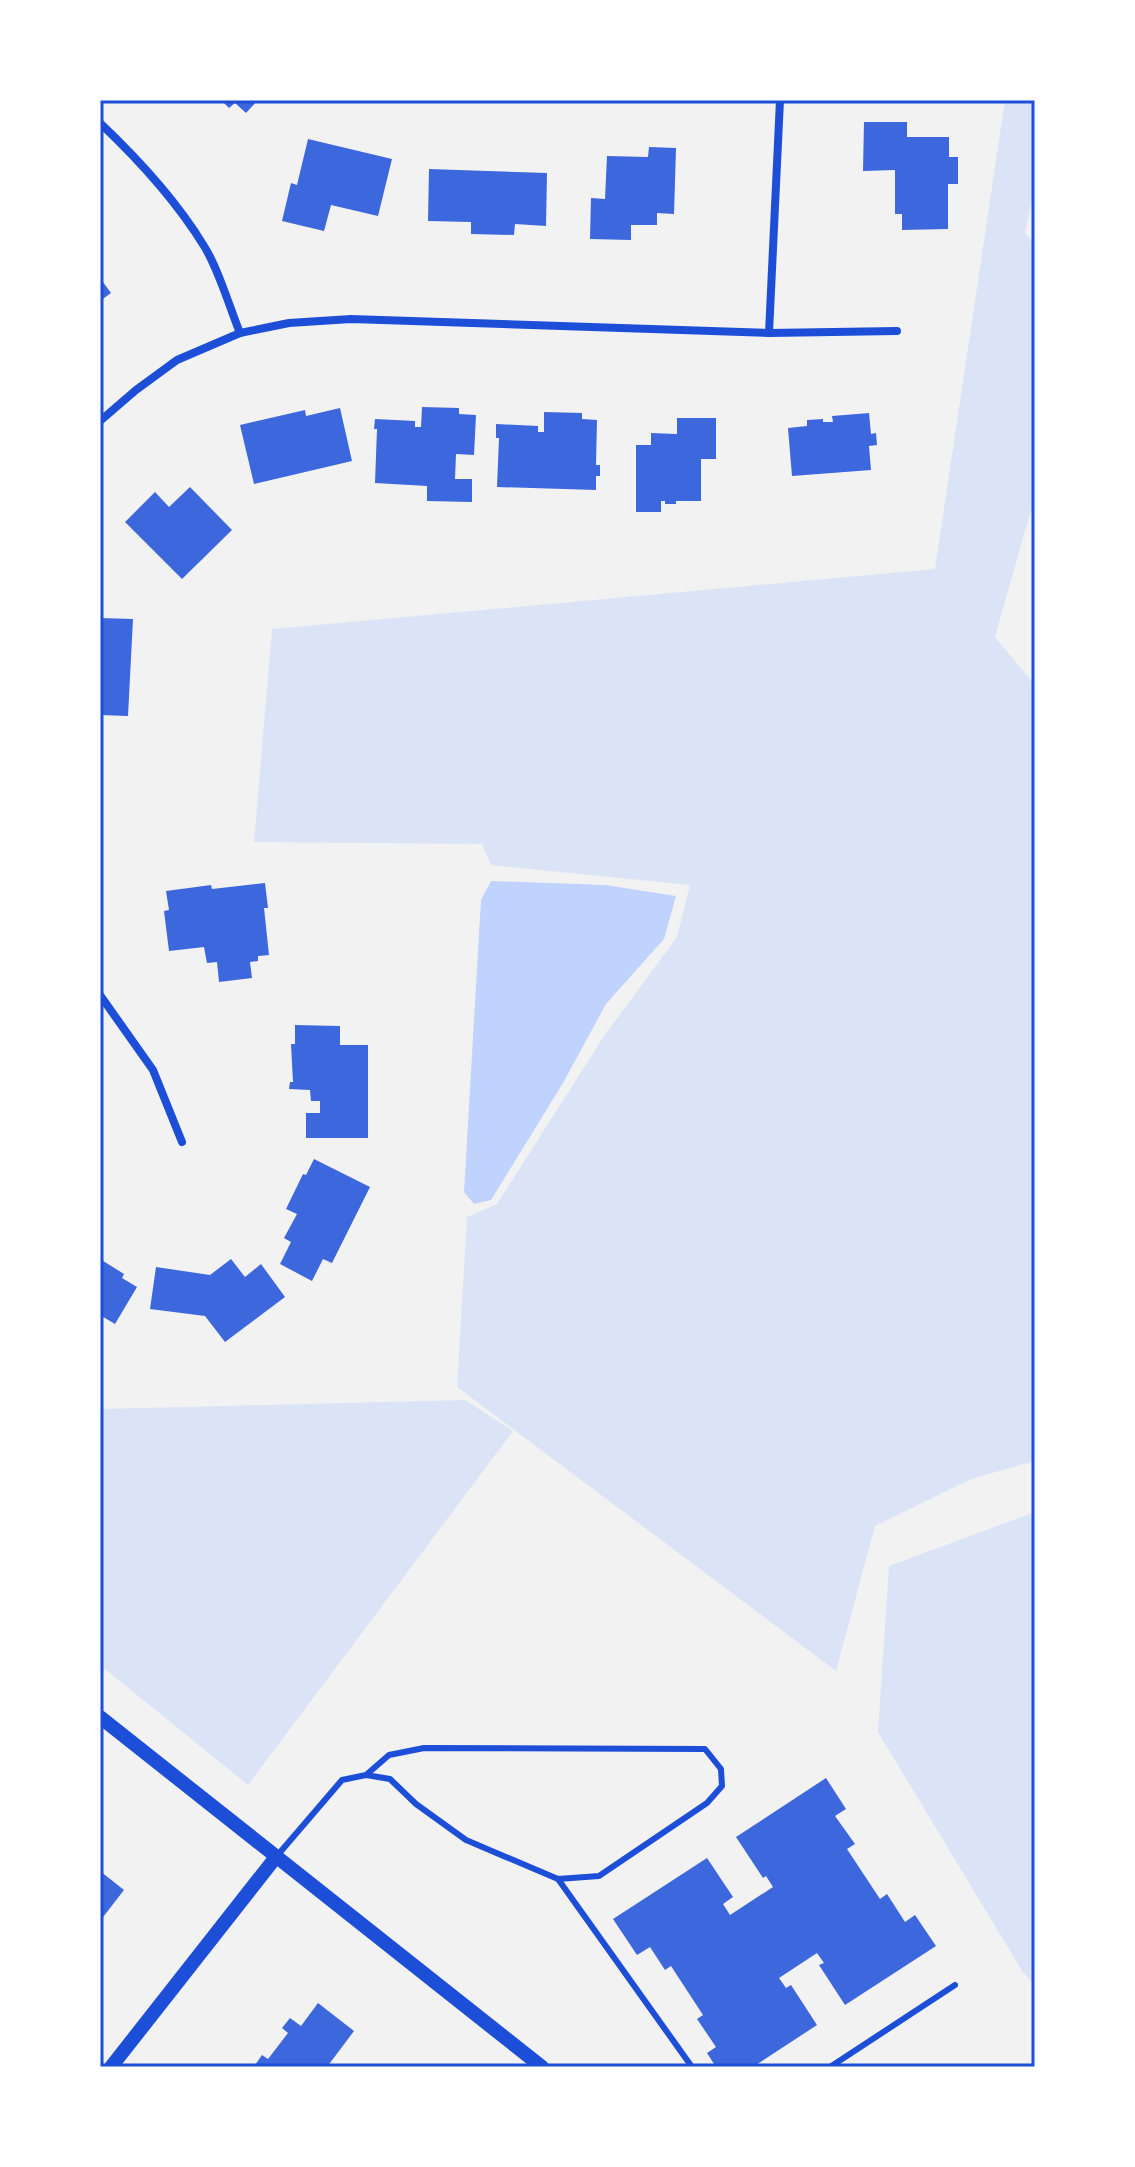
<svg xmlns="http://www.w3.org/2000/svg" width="1135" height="2167" font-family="'DM Sans',sans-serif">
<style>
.green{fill:#dbe4f7}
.water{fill:#bfd3fe}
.building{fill:#3d67dc}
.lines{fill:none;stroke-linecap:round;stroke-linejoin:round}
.service{stroke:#1d4ed8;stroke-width:6}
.minor{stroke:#1d4ed8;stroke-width:8}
.tertiary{stroke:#1d4ed8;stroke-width:14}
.neatline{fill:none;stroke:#1d4ed8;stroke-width:3}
</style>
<rect width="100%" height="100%" fill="#f2f2f2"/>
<g class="green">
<polygon points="1005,100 1035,100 1035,185 1025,233 1035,244 1035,496 995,637 1035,685 1035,1461 971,1479 875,1526 836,1671 457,1387 467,1217 497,1204 604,1036 677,937 690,885 491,865 482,844 254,842 272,629 935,569"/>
<polygon points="465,1400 513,1431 248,1785 100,1665 100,1409"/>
<polygon points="1035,1512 1035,1986 1022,1971 878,1732 889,1566"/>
</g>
<polygon class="water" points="491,881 605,885 676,896 664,939 606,1004 563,1083 491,1200 474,1204 464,1192 481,900"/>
<g class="building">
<polygon points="221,100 258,100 246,113 235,103 229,108"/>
<polygon points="864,122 907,122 907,137 949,137 949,157 958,157 958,184 948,184 948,229 902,230 902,214 895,214 895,170 863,171"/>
<polygon points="308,139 392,159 378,216 331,205 324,231 282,221 291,183 297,185"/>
<polygon points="649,147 676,148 674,214 657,213 657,225 631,225 631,240 590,239 591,198 605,199 607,156 648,157"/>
<polygon points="429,169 547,173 546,226 515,224 514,235 471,234 471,222 428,221"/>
<polygon points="100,278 111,293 100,301"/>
<polygon points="422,407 459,408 459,414 476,415 474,455 456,454 455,479 472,479 472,502 427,501 427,486 375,483 377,429 374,429 375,419 415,421 415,427 421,427"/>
<polygon points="340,408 352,461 254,484 240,425 305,410 306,416"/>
<polygon points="544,412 582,413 582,419 597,420 596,465 600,465 600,476 596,476 596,490 497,487 499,438 496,438 496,424 538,426 538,432 544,432"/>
<polygon points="869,413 871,434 876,433 877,445 869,446 871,470 792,476 788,428 807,426 807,420 823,419 823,422 833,422 832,416"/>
<polygon points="677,418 716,418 716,459 701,459 701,501 676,501 676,504 665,504 665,501 661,501 661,512 636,512 636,445 651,445 651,433 677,434"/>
<polygon points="190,487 232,530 182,579 125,522 155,492 169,507"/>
<polygon points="100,618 133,619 128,716 100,715"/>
<polygon points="265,883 268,908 264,908 269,955 258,956 258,961 250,962 252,978 219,982 217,962 207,963 204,947 169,951 164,911 169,910 166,891 211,885 212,889"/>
<polygon points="295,1025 340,1026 340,1045 368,1045 368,1138 306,1138 306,1113 320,1113 320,1101 311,1101 310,1090 289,1089 290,1082 293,1082 291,1044 295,1044"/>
<polygon points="314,1159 370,1187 332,1263 323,1259 312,1281 280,1264 291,1242 284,1238 297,1214 286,1209 303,1174 306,1175"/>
<polygon points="100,1259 124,1274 122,1278 137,1287 115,1324 100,1315"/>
<polygon points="231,1259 245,1277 261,1264 285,1297 225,1342 205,1316 150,1309 156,1267 210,1275"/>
<polygon points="826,1778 846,1809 835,1816 855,1844 847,1849 880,1899 887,1894 905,1922 915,1915 936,1946 845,2005 819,1965 824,1963 817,1953 779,1978 786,1988 791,1985 817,2025 753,2067 716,2067 707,2053 716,2047 697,2019 703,2015 671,1966 665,1970 650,1947 637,1955 613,1919 707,1858 733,1897 723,1904 730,1915 773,1887 766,1876 763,1878 736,1837"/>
<polygon points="100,1871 124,1890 100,1921"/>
<polygon points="318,2003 354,2031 327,2067 258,2067 255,2065 262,2055 268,2059 288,2033 282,2028 290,2018 301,2026"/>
</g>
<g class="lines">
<g class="service">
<polyline points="276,1857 342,1780 366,1775 390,1779 416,1804 466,1840 558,1879 599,1876 707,1803 722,1786 721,1769 705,1749 424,1748 389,1755 366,1775"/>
<polyline points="558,1879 692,2067"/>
<polyline points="830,2067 955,1985"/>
</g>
<g class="minor">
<path d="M100 123C139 160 176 200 204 246 219 270 229 306 240 333"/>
<polyline points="769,333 780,100"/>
<polyline points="100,421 136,390 177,360 240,333 289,323 351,319 769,333 897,331"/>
<polyline points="100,995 153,1070 182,1142"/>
</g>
<g class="tertiary">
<polyline points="100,1717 542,2067"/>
<polyline points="111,2067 276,1857"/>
</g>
</g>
<rect width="1135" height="2167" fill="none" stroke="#ffffff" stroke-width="204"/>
<rect x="102" y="102" width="931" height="1963" class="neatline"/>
</svg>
